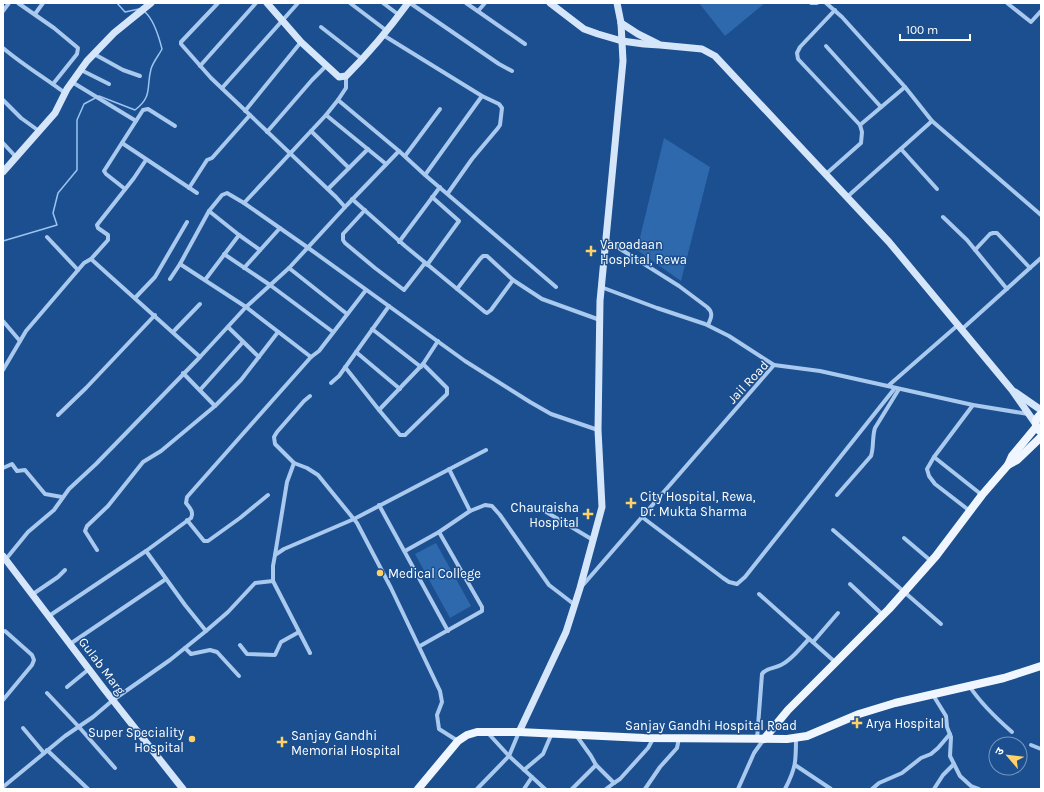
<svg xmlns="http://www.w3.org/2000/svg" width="1044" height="792" font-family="Karla,'Noto Sans Devanagari',sans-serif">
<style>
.green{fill:#2e69ad}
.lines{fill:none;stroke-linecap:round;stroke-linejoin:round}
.stream{stroke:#9cc4f0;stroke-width:1.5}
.street{stroke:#a9c9ee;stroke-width:4}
.secondary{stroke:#d6e6fa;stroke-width:7}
.primary{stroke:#f0f6ff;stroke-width:8}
.poi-dot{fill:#ffd166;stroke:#1b4f8f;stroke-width:1.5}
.labels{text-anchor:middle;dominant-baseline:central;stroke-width:3;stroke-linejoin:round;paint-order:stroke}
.poi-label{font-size:13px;fill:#fff;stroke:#1b4f8f;text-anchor:start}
.street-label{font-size:13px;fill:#fff;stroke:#1b4f8f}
</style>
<rect width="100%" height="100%" fill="#1b4f8f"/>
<g class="green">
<polygon points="699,3 765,3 725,36"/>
<polygon points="664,138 710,167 681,281 637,250"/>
<polygon points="436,543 471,606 450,618 415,554"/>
</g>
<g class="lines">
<g class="stream">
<polyline points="117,3 125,12 139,9"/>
<path d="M3 241 57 225 53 213 58 193 77 170V120L84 104 99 96 135 110C153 96 146 88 151 69 153 62 159 55 162 49 159 37 154 20 145 12"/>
</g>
<g class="street">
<polyline points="18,3 54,28 78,48 77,54 53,84"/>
<polyline points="218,3 181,42 181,44 211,78 336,197 345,207"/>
<polyline points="350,3 387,31"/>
<polyline points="383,3 399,15"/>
<polyline points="410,3 499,64 512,71"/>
<polyline points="466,3 525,44"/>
<polyline points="811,3 817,3"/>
<polyline points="826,3 842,17 905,87 932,121"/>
<polyline points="1007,3 1031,22 1041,11"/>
<polyline points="3,11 9,3"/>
<polyline points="478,11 485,3"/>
<polyline points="35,14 43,3"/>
<polyline points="321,27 362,59"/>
<polyline points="383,35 482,96 499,104 502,108 500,125 498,128 472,159 448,193"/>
<polyline points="826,46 881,107"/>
<path d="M3 48C23 65 45 78 65 93"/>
<polyline points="94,54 123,70 140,76"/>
<polyline points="200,66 256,3"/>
<polyline points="81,70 109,84"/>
<polyline points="72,82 136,121"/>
<polyline points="222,88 298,3"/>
<polyline points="3,100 21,118 39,131"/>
<polyline points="338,100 346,88 346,76"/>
<polyline points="245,111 301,42"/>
<polyline points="326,115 386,164"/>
<polyline points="860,125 905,87"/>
<polyline points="311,131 349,168"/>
<polyline points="267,132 312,80 326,66"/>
<polyline points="3,143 16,157"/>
<polyline points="122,143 197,193"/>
<polyline points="901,149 937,189"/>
<polyline points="405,156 440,109"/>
<polyline points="826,174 861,143 862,132 860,125 798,59 797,53 800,47 835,10"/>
<polyline points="425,175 482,96"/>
<polyline points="189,188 207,160 212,158 250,115"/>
<polyline points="125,189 106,174 104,171 143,110 148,109 175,126"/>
<polyline points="328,189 368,149"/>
<polyline points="847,197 932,121 1041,215"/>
<polyline points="352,199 405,246 485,312 487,313 491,310 513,280"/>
<polyline points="244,203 326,115 338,100 399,151"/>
<polyline points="365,210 343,234 343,240 345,243 375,268 404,290 425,263"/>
<polyline points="209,211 239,235 260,250"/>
<polyline points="943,217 967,240 1007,289"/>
<polyline points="47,237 78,270"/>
<path d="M606 240 679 286 707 307C714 313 711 318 708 325"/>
<polyline points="399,242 440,187"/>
<polyline points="975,250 990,234 993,233 997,233 1030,268"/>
<polyline points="224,254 270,285 333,332"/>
<polyline points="91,259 108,240 108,235 98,228 97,225 134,178 146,160"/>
<polyline points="180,264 246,307 311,357"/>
<polyline points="427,265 459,221 432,197"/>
<polyline points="244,268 280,228"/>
<polyline points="289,268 347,314"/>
<polyline points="170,279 180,264 209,211 222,195 227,193 244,203 307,247 465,361 530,402 551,414 598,430"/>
<polyline points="205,280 239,235"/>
<polyline points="601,287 657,308 705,324 729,336 774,365"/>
<polyline points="457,289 480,259 483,256 487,256 513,280 542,299 600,320"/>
<polyline points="135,298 155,277 187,222"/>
<polyline points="3,321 20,341"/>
<polyline points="228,327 259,357"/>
<polyline points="372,329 421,367"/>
<polyline points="961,330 1041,258"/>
<polyline points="173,332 200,304"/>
<polyline points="356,352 400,389"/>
<polyline points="345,367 379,410 423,364 438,341"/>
<polyline points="3,370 26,331 84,263 91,259 200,357"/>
<polyline points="331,383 339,376 389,306"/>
<polyline points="888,386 958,325"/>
<polyline points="200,390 243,342"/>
<polyline points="310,396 304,401 277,432 274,437 275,444 294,463 307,468 318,475 357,523 391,588 440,691 442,702 437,715 439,729 458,741"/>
<polyline points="973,405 934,457 982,495"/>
<polyline points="215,406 241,380 278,332"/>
<polyline points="379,410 400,435 405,435 447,394 447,388 423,364"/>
<polyline points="58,415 86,388 155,315"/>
<polyline points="934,457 927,469 929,476 935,484 970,511"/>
<polyline points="3,468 12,464 17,471 25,470 45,494 62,497"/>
<path d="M837 495 871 456C874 447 872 437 875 428L899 389"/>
<polyline points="379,505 448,631"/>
<polyline points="543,510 593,540"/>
<polyline points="470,511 485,505 492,506 500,515 549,585 575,605"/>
<polyline points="642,517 723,578 729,582 737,584 745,577 895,388"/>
<polyline points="187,520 204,541 208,541 240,518 268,495"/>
<polyline points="833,530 941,624"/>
<polyline points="904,538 931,561"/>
<polyline points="97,550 85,531 87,526 108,506 143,462 161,451 215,406 183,373"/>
<polyline points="146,551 185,605 206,631"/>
<polyline points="405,551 439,532 470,511 449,469"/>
<polyline points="275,555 287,482 294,463"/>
<polyline points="6,559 28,532 54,510 69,489 96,464 200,357 246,307 289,268 347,205 399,151 425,175 556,287"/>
<polyline points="850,584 883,615"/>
<polyline points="583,585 774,365 820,371 973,405 1028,414"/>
<polyline points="33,594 58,577 65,570"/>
<polyline points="759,594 835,662"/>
<path d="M49 616 146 551 191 518C194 512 190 508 186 503L187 497 311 357 319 351 366 290"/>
<polyline points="813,642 838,613"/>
<polyline points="70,644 166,579"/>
<polyline points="240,645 247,654 275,655 281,642 299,632"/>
<polyline points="420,646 482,611 482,607 439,532"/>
<polyline points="185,648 191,654 210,650 217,652 239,676"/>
<polyline points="310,653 273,581 273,566 275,555 284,549 354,519 486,450"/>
<polyline points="67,687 89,669"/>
<path d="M970 687C982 705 996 718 1012 732"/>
<polyline points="47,693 79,727 115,768"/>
<polyline points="933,695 946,716 947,727 951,737 950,756 960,776 971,786 979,789"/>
<polyline points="3,700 32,665 34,660 32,655 5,631"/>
<polyline points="23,728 44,753"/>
<polyline points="487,732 509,756 545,789"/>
<polyline points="576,735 591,756 596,765 614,783 606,789"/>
<path d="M757 739 762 674C767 667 774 669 781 665 792 660 801 647 809 639"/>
<polyline points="1031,745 1041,749"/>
<polyline points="47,750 88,789"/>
<polyline points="795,765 831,789"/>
<polyline points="524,770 543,754 552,733"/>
<polyline points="614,783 620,779 648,748 653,739"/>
<polyline points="3,787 65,736 93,717 113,700 170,660 206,631 228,612 255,583 273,581"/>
<polyline points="477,789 509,756 519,732"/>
<polyline points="524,789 532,777"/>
<polyline points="572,789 596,765"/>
<polyline points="645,789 660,767 677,748 679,738"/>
<polyline points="738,789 754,753 764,739"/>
<path d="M785 789C796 768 796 761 796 738"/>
<polyline points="872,789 879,783 902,773 921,758 931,754 938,748 950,734"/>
<polyline points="934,789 943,775 954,764"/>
</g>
<g class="secondary">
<path d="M267 3 301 42 339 77 346 76C368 54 389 29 408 3"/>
<polyline points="550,3 584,29 598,34 622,41 644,44 660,45 702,49 715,56 889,242 1012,390 1035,423"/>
<polyline points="621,23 638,34 658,44"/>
<polyline points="3,172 55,113 67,89 87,61 114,33 151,3"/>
<polyline points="1015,392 1041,410"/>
<polyline points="3,556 104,689 183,789"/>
<polyline points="519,732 566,632 580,588 602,507 598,430 600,301 623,61 621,23 617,3"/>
</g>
<g class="primary">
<path d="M1041 414C1034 419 1034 427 1041 432"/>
<polyline points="1008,465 1017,460 1041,437"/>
<polyline points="764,739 788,710 889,609 936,556 982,495 1008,465 1012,456 1036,427"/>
<polyline points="418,789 458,741 467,735 477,732 519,732 644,738 787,739 807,736 859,714 895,703 1004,678 1041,666"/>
</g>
</g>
<g class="poi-dot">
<path d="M589 245h4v4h4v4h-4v4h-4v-4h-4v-4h4z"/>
<path d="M629 497h4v4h4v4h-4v4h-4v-4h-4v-4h4z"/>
<path d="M586 508h4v4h4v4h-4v4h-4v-4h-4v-4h4z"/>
<circle cx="380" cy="573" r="4"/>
<path d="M855 717h4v4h4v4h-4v4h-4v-4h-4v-4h4z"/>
<circle cx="192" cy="739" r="4"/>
<path d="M280 736h4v4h4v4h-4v4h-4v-4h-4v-4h4z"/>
</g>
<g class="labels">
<g class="poi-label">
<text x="600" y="244">Varoadaan<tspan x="600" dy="15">Hospital, Rewa</tspan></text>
<text x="640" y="496">City Hospital, Rewa,<tspan x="640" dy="15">Dr. Mukta Sharma</tspan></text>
<text x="579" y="507" text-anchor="end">Chauraisha<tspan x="579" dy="15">Hospital</tspan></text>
<text x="388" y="573">Medical College</text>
<text x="866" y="723">Arya Hospital</text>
<text x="184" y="732" text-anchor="end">Super Speciality<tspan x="184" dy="15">Hospital</tspan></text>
<text x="291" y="735">Sanjay Gandhi<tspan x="291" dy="15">Memorial Hospital</tspan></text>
</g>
<g class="street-label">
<text transform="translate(748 382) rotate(-47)">Jail Road</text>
<text transform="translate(102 666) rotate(53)">Gulab Marg</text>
<text x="711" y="725">Sanjay Gandhi Hospital Road</text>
</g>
</g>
<rect width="1044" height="792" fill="none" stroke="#ffffff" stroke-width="8"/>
<g transform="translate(1008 756) rotate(298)"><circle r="19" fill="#1b4f8f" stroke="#7695bc"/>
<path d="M0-3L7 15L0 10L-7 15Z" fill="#ffd166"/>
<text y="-6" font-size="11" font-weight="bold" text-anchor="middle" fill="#ffffff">उ</text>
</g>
<path d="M900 34v6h70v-6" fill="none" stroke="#ffffff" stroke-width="2"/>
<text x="906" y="34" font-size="12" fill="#ffffff" stroke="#1b4f8f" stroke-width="3" paint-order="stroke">100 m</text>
</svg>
